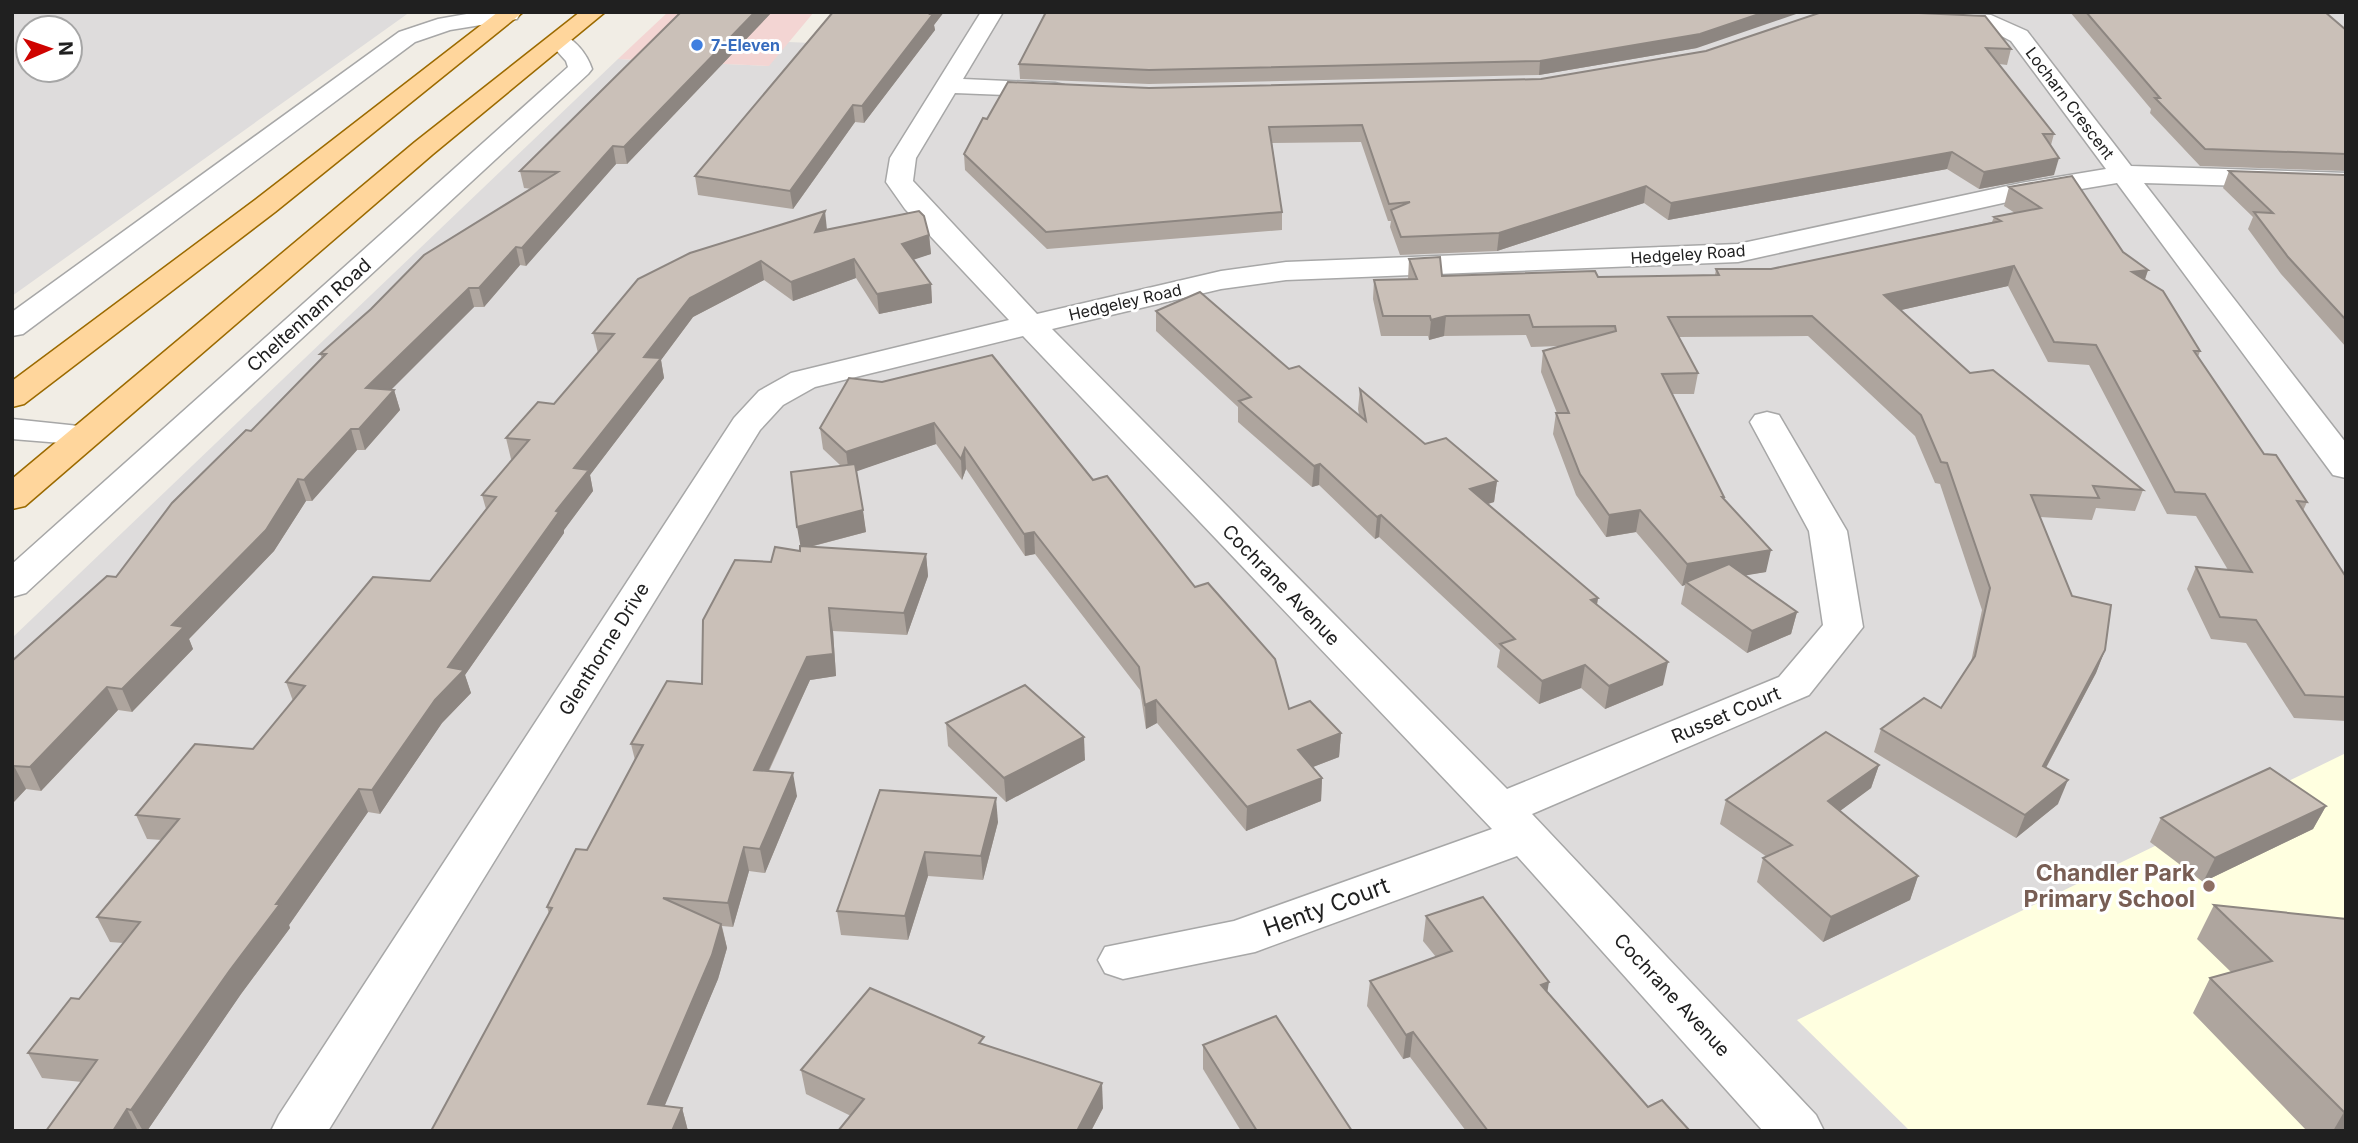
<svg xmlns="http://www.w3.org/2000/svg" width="2358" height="1143" font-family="Inter,sans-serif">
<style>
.residential{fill:#dedcdc;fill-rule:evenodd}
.commercial{fill:#f3d5d3}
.education{fill:#ffffe0}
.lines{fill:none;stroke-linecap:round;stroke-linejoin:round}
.minor-casing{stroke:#a7a7a7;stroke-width:3}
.major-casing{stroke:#9b6a00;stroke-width:3}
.minor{fill:#fff;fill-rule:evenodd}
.major{fill:#ffd69c;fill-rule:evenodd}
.wall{fill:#aea59e}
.shaded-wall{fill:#8d8681}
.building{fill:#cac0b8;stroke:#8d8681;stroke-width:2}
.shop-dot{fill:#3f7fe0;stroke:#fff;stroke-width:2.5}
.education-dot{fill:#8d6e63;stroke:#fff;stroke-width:2.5}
.labels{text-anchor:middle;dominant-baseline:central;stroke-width:6;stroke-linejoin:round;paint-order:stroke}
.far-shop-label{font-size:16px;font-weight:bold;fill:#366cbe;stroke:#fff;text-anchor:start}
.far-street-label{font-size:16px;fill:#202020;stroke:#fff}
.street-label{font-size:19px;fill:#202020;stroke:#fff}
.near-education-label{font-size:23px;font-weight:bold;fill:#785e54;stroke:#fff;text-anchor:end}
.near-street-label{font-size:23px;fill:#202020;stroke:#fff}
</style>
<rect width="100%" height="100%" fill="#f1ede5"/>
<g class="residential">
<path d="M12 12H410L12 296ZM28 28H70V70H28Z"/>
<polygon points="886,12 2346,12 2346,1131 12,1131 12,638 618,59 768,66 788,42 860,45"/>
</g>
<polygon class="commercial" points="668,12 814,12 769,66 618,59"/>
<polygon class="education" points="2346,753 2346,1131 1910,1131 1797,1020"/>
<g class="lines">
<defs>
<g id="minor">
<polygon points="478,12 520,14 517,19 450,30 415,42 23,334 12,336 12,312 399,32 438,19"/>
<polygon points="981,12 1003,12 963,79 1055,83 1064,85 1067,90 1064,95 1055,97 955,93 916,158 913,181 1037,314 1221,271 1286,262 1738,244 2021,183 2106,169 2011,41 1986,28 1931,24 1928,19 1931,14 1939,12 1991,15 2027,31 2131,166 2346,173 2346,189 2144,183 2346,443 2346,478 2333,475 2117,183 2021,199 1738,262 1286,280 1221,289 1052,329 1507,789 1779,677 1823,625 1809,531 1750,422 1755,415 1767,412 1779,415 1847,531 1863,627 1809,695 1532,814 1816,1115 1824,1131 1763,1131 1517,856 1255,952 1123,979 1105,973 1098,960 1105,947 1234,921 1492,829 1023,336 815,387 783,405 760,430 328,1131 271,1131 279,1115 734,418 759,391 791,373 1009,320 905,209 886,182 890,158"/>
<path d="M559 34C575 38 587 54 592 69L588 74 26 593 12 597V564L568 67 566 61 548 41 551 36Z"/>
<polygon points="12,419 98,428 103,435 98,442 86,445 12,439"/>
</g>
<g id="major">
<polygon points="498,12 523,12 275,212 24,404 12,407 12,381 255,200"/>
<polygon points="580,12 605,12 433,154 25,506 12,509 12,479 415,142"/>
</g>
</defs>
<use href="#minor" class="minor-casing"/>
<use href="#major" class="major-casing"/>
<use href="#minor" class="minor"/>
<use href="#major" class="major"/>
</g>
<g class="wall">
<polygon points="681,12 772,12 627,164 616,164 526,266 520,265 484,307 474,307 391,389 394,390 400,410 365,450 357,450 312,501 306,501 274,551 189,639 193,649 132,712 118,710 41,791 26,789 12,804 12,661 116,577 251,431 322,358 320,354 532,189 524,188 520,171"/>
<polygon points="833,12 944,12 934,25 935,30 864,123 855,122 793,209 698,195 695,176"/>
<polygon points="1822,12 2011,49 2007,65 1999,64 2054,134 2051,145 2054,175 1979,189 1947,169 1668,220 1644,203 1497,251 1400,255 1390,227 1391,221 1388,221 1361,142 1272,143 1282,212 1282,230 1047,249 965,170 964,154 987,119 1149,88 1541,79 1706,51"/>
<polygon points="2070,12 2325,12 2346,30 2346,171 2200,166 2150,113 2151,109"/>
<polygon points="1697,48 1539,75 1149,84 1020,79 1019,64"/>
<polygon points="2229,171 2346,175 2346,347 2281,274 2248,229 2253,217 2223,188"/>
<polygon points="2009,187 2123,252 2148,270 2145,280 2200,351 2198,357 2264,454 2307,502 2303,511 2346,577 2346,721 2294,718 2246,643 2211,639 2187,589 2196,567 2228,570 2196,516 2167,514 2089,365 2048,362 2008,286 1901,310 1970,373 2143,490 2135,511 2096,508 2092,520 2040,517 2072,596 2105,650 2096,673 2046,768 2058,804 2016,838 1874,752 1881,729 1941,708 1971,662 1982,610 1940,484 1935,483 1915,436 1808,336 1679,337 1698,373 1694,394 1672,394 1724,497 1724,499 1766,572 1745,575 1797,612 1791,634 1747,653 1681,604 1685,585 1682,586 1636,532 1606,537 1576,495 1553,434 1556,413 1557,413 1541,372 1543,351 1560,346 1531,347 1526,335 1444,336 1429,340 1428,336 1381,336 1373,299 1374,280 1408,279 1409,259 1442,276 1598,277 1715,275 1716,269 1771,269 1992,222 1994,217 2015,213 2004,206"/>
<polygon points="827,230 929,235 931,254 913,259 931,284 932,303 879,314 856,278 793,301 764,280 693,317 661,360 664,378 590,475 593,491 564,530 564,533 465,675 471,693 442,723 380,814 368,812 289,925 290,928 241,994 147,1131 46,1131 82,1082 42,1078 28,1053 79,999 123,943 110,942 97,917 162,840 147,839 136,815 253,749 293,701 286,682 430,581 486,509 482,495 513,459 511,459 506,438 554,404 598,353 593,333"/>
<polygon points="1156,311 1289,369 1359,415 1358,409 1360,389 1425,444 1497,481 1494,502 1488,504 1598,598 1597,605 1663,685 1605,709 1581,688 1539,704 1497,667 1500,650 1379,537 1375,539 1319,485 1312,487 1238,422 1238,407 1156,331"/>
<polygon points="849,378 1093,480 1289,709 1341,733 1339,757 1313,767 1322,778 1321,801 1246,831 1157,723 1146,729 1140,690 1035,554 1025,556 966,469 962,480 936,444 856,471 866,532 810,547 926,554 928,576 907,635 833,631 836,676 810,680 769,771 797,796 765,873 749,871 733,927 722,926 727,948 718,979 664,1106 682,1108 688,1131 431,1131 549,914 547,907 587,850 635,760 631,744 702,684 771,562 800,551 800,546 840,465 823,449 820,428"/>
<polygon points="946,723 1085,760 1006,802 948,746"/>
<polygon points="1879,765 1871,788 1840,811 1918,876 1910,900 1823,942 1757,882 1763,858 1767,857 1720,824 1726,800"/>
<polygon points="880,790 998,822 983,880 928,876 908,940 841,935 837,911"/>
<polygon points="2326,806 2313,829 2203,882 2150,842 2161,818"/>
<polygon points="2214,905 2346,919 2346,1131 2307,1131 2193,1013 2210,978 2231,972 2197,939"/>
<polygon points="1426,916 1548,992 1648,1107 1690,1131 1466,1131 1410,1057 1403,1059 1367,1006 1370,981 1436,957 1423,941"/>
<polygon points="984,1045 1103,1108 1091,1131 838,1131 851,1116 806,1094 801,1070"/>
<polygon points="1203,1045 1352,1131 1241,1131 1203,1069"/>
</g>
<g class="shaded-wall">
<polygon points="755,12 772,12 627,164 624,147"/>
<polygon points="931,12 944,12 934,25 935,30 864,123 862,106"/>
<polygon points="1765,12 1802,12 1697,48 1539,75 1540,61"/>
<polygon points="853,105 855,122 793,209 790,191"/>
<polygon points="613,146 616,164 526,266 522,248"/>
<polygon points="1952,152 1947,169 1668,220 1671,203"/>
<polygon points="2059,158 2054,175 1979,189 1984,172"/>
<polygon points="1646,186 1644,203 1497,251 1499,233"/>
<polygon points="825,211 827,230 815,232"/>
<polygon points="929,235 931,254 904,263 902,244"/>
<polygon points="516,247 520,265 484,307 479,288"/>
<polygon points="854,259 856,278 793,301 791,282"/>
<polygon points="761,261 764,280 693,317 661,360 664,378 590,475 593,491 564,530 564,533 465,675 471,693 442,723 380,814 372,790 448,667 556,511 574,468 644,357 690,298"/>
<polygon points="2014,266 2008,286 1879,315 1884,295"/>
<polygon points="2148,270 2141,290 2132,272"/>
<polygon points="931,284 932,303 879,314 877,294"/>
<polygon points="469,288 474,307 372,409 366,388"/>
<polygon points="1446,316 1444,336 1429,340 1431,320"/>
<polygon points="394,390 400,410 365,450 359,429"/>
<polygon points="934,423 936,444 849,474 846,452"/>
<polygon points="351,429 357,450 312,501 304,480"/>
<polygon points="965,448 966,469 962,480 961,459"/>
<polygon points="1320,464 1319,485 1312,487 1314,466"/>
<polygon points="298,479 306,501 274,551 189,639 193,649 132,712 122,689 172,625"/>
<polygon points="1497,481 1494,502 1467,510 1470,489"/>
<polygon points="863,510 866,532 801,549 797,527"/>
<polygon points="1640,510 1636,532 1606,537 1609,515"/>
<polygon points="1381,515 1379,537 1375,539 1377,517"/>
<polygon points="1034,532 1035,554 1025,556 1024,534"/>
<polygon points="1771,550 1766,572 1689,585 1686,582 1685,585 1682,586 1687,564"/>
<polygon points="926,554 928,576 907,635 904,613"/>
<polygon points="1598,598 1594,620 1591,600"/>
<polygon points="829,608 833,631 836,676 810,680 758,793 754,770"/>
<polygon points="1797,612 1791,634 1747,653 1752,631"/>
<polygon points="2105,650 2096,673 2034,790 2043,766"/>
<polygon points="1668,662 1663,685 1605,709 1609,686"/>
<polygon points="1585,665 1581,688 1539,704 1542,681"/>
<polygon points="107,687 118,710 41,791 30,767"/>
<polygon points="1156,700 1157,723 1146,729 1145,705"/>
<polygon points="1341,733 1339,757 1297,773 1298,750"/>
<polygon points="1084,737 1085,760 1006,802 1004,778"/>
<polygon points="1879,765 1871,788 1821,825 1828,801"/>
<polygon points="14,766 26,789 12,804 12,768"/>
<polygon points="793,773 797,796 765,873 760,849"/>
<polygon points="1322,778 1321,801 1246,831 1247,807"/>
<polygon points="2068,780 2058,804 2016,838 2025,815"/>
<polygon points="359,789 368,812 289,925 290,928 241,994 147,1131 143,1131 131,1110 276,904"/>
<polygon points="996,798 998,822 983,880 981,856"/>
<polygon points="2326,806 2313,829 2203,882 2215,858"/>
<polygon points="744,847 749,871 733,927 728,903"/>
<polygon points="925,852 928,876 908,940 905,916"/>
<polygon points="1918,876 1910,900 1823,942 1831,917"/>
<polygon points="721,924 727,948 718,979 655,1129 648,1104"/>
<polygon points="1549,982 1545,1006 1541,985"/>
<polygon points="1413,1032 1410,1057 1403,1059 1406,1035"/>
<polygon points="1102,1083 1103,1108 1091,1131 1077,1131"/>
<polygon points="682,1108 688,1131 672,1131"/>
<polygon points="127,1109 138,1131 113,1131"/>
<polygon points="2344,1112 2346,1112 2346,1131 2333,1131"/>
</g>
<g class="building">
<polygon points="681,12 755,12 624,147 613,146 522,248 516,247 479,288 469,288 366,388 394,390 359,429 351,429 304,480 298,479 266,530 172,625 184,627 122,689 107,687 30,767 14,766 12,768 12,661 107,576 116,577 172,503 246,430 251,431 326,354 320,354 371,309 424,255 558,172 520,171"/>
<polygon points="833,12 931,12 930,14 933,14 862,106 853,105 790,191 695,176"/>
<polygon points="1046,12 1765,12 1700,34 1540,61 1149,70 1019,64"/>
<polygon points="1822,12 1897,12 1985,16 2011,49 1986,48 2054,134 2043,134 2059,158 1984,172 1952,152 1671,203 1646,186 1499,233 1401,237 1391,210 1410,202 1389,204 1362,125 1269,127 1282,212 1046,232 964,154 983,118 987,119 1008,82 1149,88 1541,79 1706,51"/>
<polygon points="2086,12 2325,12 2346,30 2346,154 2205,149 2155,98 2160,98"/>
<polygon points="2229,171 2346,175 2346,320 2288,257 2254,212 2273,213"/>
<polygon points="2072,176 2123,252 2148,270 2132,272 2163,291 2200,351 2194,351 2264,454 2276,455 2307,502 2297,501 2346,577 2346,697 2305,695 2256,620 2220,617 2196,567 2252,572 2205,494 2175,492 2096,345 2054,342 2014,266 1884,295 1970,373 1993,370 2143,490 2093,486 2099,498 2031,495 2072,596 2111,605 2105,650 2043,766 2068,780 2025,815 1881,729 1924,698 1941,708 1975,656 1990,588 1947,463 1941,462 1921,415 1812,316 1668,317 1698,373 1662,374 1724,497 1722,497 1771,550 1687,564 1640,510 1609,515 1580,474 1556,413 1569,413 1543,351 1616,331 1615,326 1533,327 1529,315 1446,316 1431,320 1430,316 1383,316 1374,280 1417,279 1409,259 1440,257 1442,276 1595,271 1598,277 1719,275 1716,269 1771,269 2001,221 1994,217 2041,208 2009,187"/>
<polygon points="825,211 815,232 919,211 924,216 929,235 902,244 931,284 877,294 854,259 791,282 761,261 690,298 644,357 661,358 574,468 589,470 556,511 559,512 448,667 464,670 435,700 372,790 359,789 276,904 280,904 230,970 131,1110 127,1109 113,1131 46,1131 97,1060 28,1053 71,998 79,999 140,922 97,917 179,819 136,815 195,744 253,749 305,686 286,682 373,577 430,581 496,497 482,495 529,440 506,438 538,402 554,404 614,334 593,333 638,279 690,253"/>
<polygon points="1200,292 1289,369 1299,366 1366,421 1360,389 1425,444 1446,438 1497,481 1470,489 1598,598 1591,600 1668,662 1609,686 1585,665 1542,681 1500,644 1515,639 1381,515 1377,517 1320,464 1314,466 1239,401 1251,397 1156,311"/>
<polygon points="992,355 1093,480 1107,476 1195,587 1208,583 1275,659 1289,709 1310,701 1341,733 1298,750 1322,778 1247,807 1156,700 1145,705 1139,667 1034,532 1024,534 965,448 961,459 934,423 846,452 820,428 849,378 882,382"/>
<polygon points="855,464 863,510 797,527 791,472"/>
<polygon points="800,546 926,554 904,613 829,608 833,654 807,657 754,770 793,773 760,849 744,847 728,903 663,898 721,924 712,955 648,1104 682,1108 672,1131 431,1131 552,908 547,907 576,849 587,850 643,745 631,744 667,681 702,684 703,620 735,560 771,562 775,547 800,551"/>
<polygon points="1729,564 1797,612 1752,631 1686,582"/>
<polygon points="1025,685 1084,737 1004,778 946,723"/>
<polygon points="1826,732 1879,765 1828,801 1918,876 1831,917 1763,858 1792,845 1726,800"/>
<polygon points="2270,768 2326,806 2215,858 2161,818"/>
<polygon points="880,790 996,798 981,856 925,852 905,916 837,911"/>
<polygon points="1483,897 1549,982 1541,985 1648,1107 1662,1100 1690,1131 1488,1131 1413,1032 1406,1035 1370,981 1452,951 1426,916"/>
<polygon points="2214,905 2346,919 2346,1112 2344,1112 2210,978 2272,961"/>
<polygon points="870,988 984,1037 979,1043 1102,1083 1077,1131 838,1131 864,1099 801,1070"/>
<polygon points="1276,1016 1352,1131 1257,1131 1203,1045"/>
</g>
<circle class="shop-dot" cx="697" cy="45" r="7"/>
<circle class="education-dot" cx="2209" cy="886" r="7"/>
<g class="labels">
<g class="far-shop-label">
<text x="711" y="45">7-Eleven</text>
</g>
<g class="far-street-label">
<text transform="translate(2070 103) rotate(53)">Locharn Crescent</text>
<text transform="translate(1688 254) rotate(-4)">Hedgeley Road</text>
<text transform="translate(1125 302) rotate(-13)">Hedgeley Road</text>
</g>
<g class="street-label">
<text transform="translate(309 315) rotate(-42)">Cheltenham Road</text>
<text transform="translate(1281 585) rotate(46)">Cochrane Avenue</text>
<text transform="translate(604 649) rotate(-58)">Glenthorne Drive</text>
<text transform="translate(1726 715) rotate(-23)">Russet Court</text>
<text transform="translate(1672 995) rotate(47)">Cochrane Avenue</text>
</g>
<g class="near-education-label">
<text x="2195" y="873">Chandler Park<tspan x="2195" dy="26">Primary School</tspan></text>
</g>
<g class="near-street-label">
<text transform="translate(1326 907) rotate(-20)">Henty Court</text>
</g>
</g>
<rect width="2358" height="1143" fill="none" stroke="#202020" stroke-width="28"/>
<g transform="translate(49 49) rotate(88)"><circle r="33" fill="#ffffff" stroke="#a6a6a6" stroke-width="2"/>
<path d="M0-5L12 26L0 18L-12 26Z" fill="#cf0300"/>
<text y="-10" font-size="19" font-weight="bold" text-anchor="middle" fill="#202020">N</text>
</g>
</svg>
